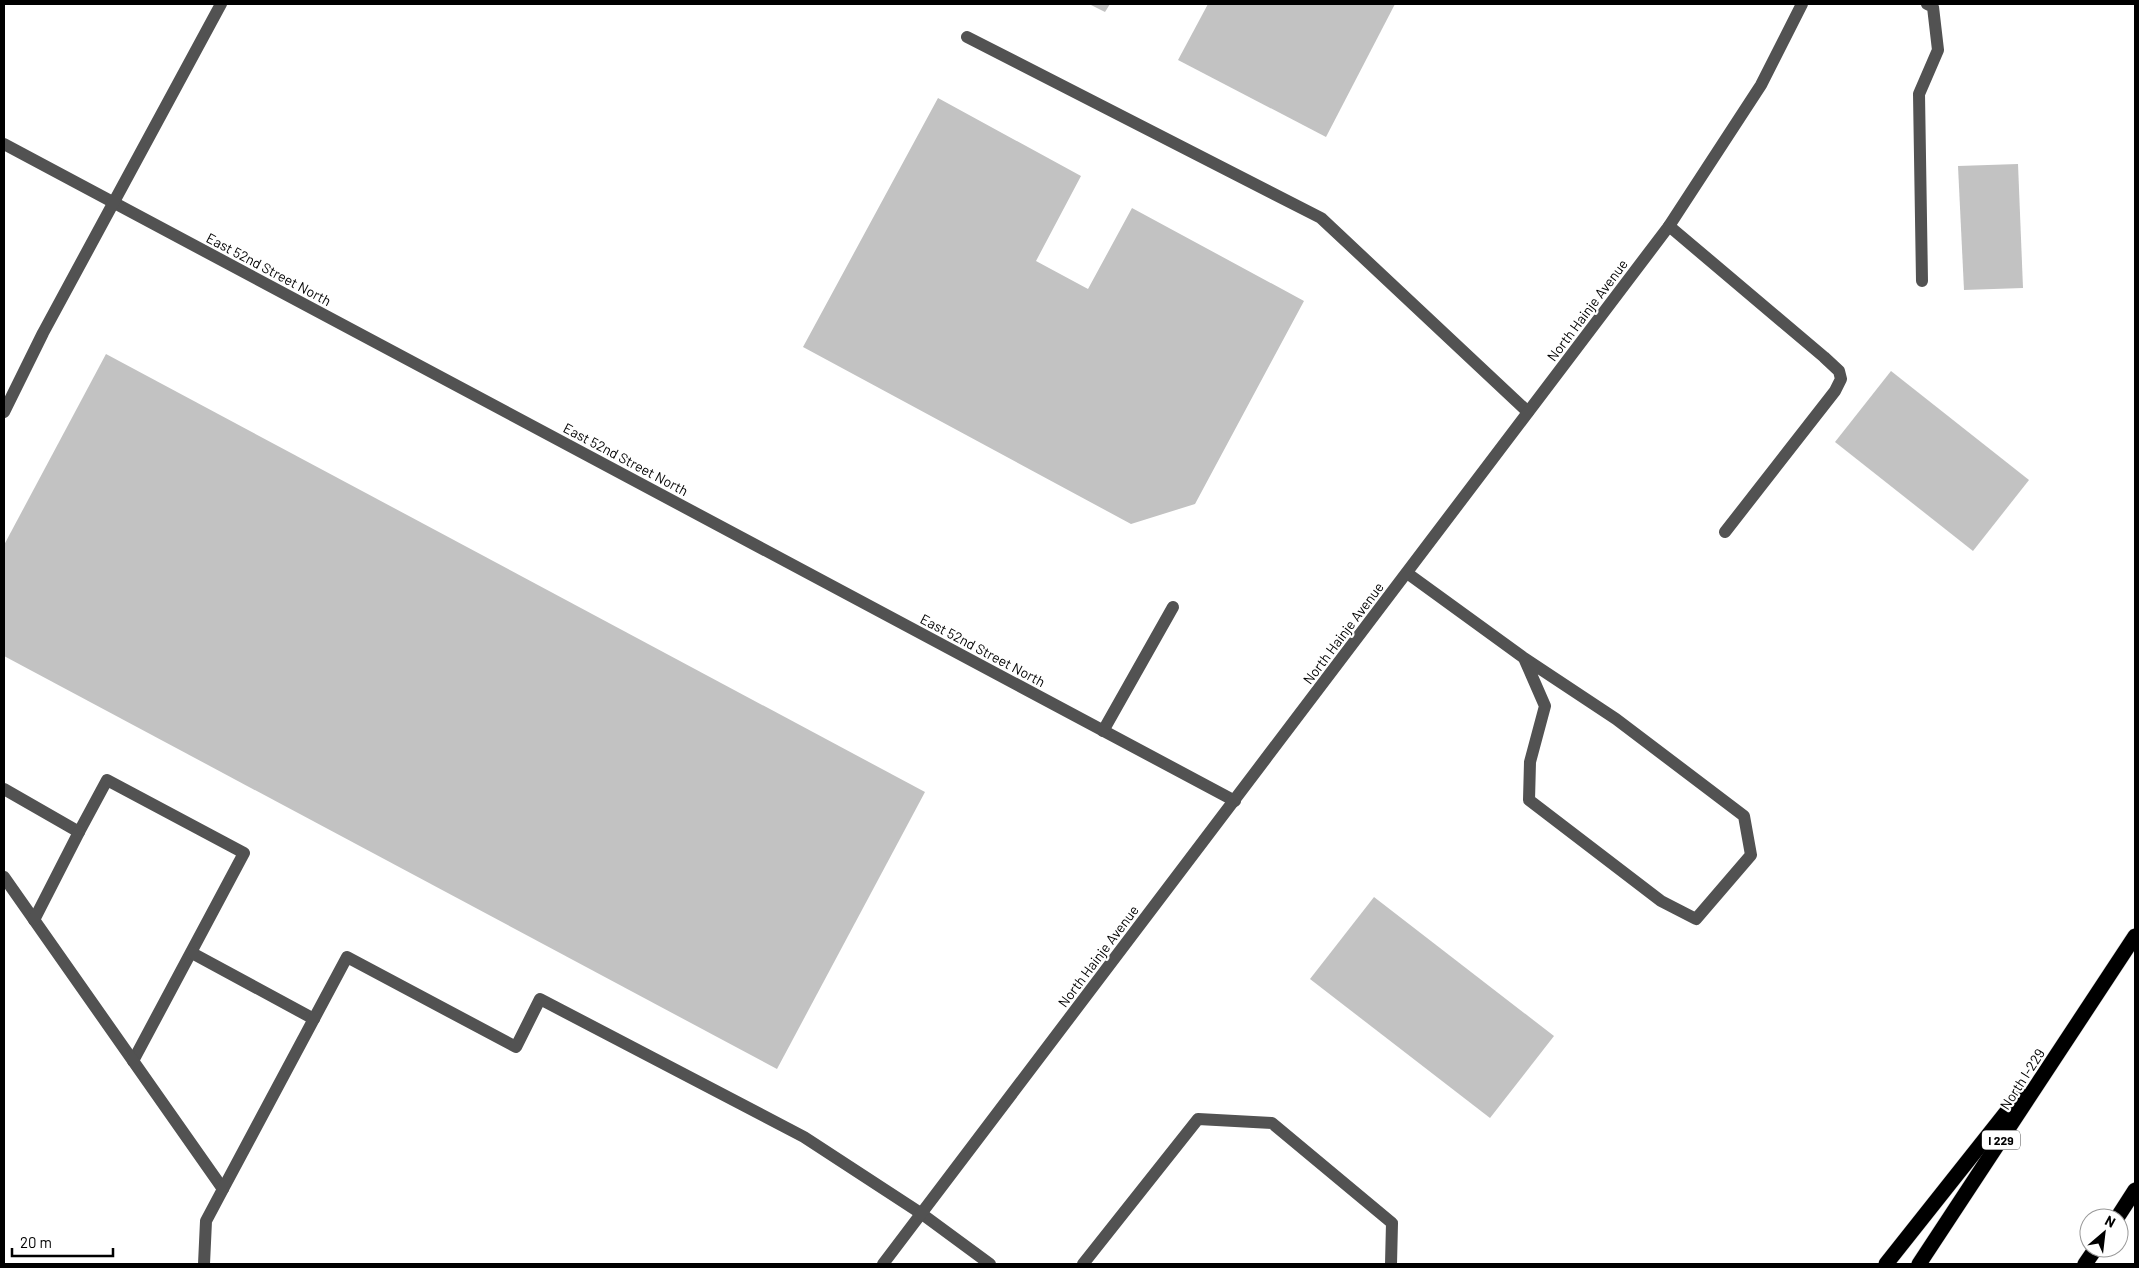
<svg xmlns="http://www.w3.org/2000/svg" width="2139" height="1268" font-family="Barlow,sans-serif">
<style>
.building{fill:#c2c2c2}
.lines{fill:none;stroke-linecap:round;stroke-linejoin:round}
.highway-casing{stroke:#dbdbdb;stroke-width:16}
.minor{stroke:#525252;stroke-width:12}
.highway{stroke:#000;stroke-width:15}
.labels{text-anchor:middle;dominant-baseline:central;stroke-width:4.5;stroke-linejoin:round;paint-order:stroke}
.shield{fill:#fff;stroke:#4c4c4c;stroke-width:1}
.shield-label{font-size:12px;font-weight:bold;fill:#000}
.street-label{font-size:14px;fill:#000;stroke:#fff}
</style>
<rect width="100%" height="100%" fill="#fff"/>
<g class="building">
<polygon points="1089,4 1110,4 1105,12"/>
<polygon points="1208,4 1395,4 1326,137 1178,60"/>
<polygon points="938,98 1081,176 1036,261 1088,289 1132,208 1304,301 1195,504 1131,524 803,347"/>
<polygon points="2018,164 2023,288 1964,290 1958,166"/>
<polygon points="106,354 925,792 777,1069 4,656 4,545"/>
<polygon points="1891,371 2029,480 1973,551 1835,442"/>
<polygon points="1374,897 1554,1036 1490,1118 1310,979"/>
</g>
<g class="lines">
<defs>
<g id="highway">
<polyline points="2117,1218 2135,1190"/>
<polyline points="1886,1264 2020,1095"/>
<polyline points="1919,1264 2135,936"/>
<polyline points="2085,1264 2096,1248"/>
</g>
</defs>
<use href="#highway" class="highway-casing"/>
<g class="minor">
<polyline points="967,37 1321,218 1528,412"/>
<polyline points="4,144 1235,801"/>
<polyline points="1669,226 1824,357 1839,371 1841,379 1835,391 1725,532"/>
<polyline points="1922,281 1919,94 1938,50 1933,7 1927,4"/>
<polyline points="4,412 43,333 221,4"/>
<polyline points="1407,573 1524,658 1545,706 1530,762 1529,800 1661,901 1696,919 1751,855 1744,816 1616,719 1524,658"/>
<polyline points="1103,731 1173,607"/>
<polyline points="4,789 79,832 107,780 244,853 133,1061"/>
<polyline points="4,877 223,1189 206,1221 204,1264"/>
<polyline points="34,920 79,832"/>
<polyline points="192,953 314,1019"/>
<polyline points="223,1189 347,957 516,1047 540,999 804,1137 922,1214 990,1264"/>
<polyline points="883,1264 1669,226 1761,85 1802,4"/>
<polyline points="1083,1264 1198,1119 1272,1123 1392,1223 1391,1264"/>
</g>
<use href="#highway" class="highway"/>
</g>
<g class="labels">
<rect class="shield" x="1982" y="1130.5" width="38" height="19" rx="4"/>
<g class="shield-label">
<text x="2001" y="1140">I 229</text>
</g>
<g class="street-label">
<text transform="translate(269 269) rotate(28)">East 52nd Street North</text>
<text transform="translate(1587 310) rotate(-53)">North Hainje Avenue</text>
<text transform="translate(626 459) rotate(28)">East 52nd Street North</text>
<text transform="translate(1343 633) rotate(-53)">North Hainje Avenue</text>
<text transform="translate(983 650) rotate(28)">East 52nd Street North</text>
<text transform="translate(1098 956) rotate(-53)">North Hainje Avenue</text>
<text transform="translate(2022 1079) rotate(-57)">North I-229</text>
</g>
</g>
<rect width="2139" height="1268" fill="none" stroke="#000000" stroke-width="10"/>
<g transform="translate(2104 1233) rotate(28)"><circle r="24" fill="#ffffff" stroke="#999999"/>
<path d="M0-4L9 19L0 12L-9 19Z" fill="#000000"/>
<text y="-8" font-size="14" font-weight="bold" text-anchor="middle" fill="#000000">N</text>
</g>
<path d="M12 1248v8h101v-8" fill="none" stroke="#000000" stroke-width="2.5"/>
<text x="20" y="1248" font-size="15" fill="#000000" stroke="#ffffff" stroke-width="4" paint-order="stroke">20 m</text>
</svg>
